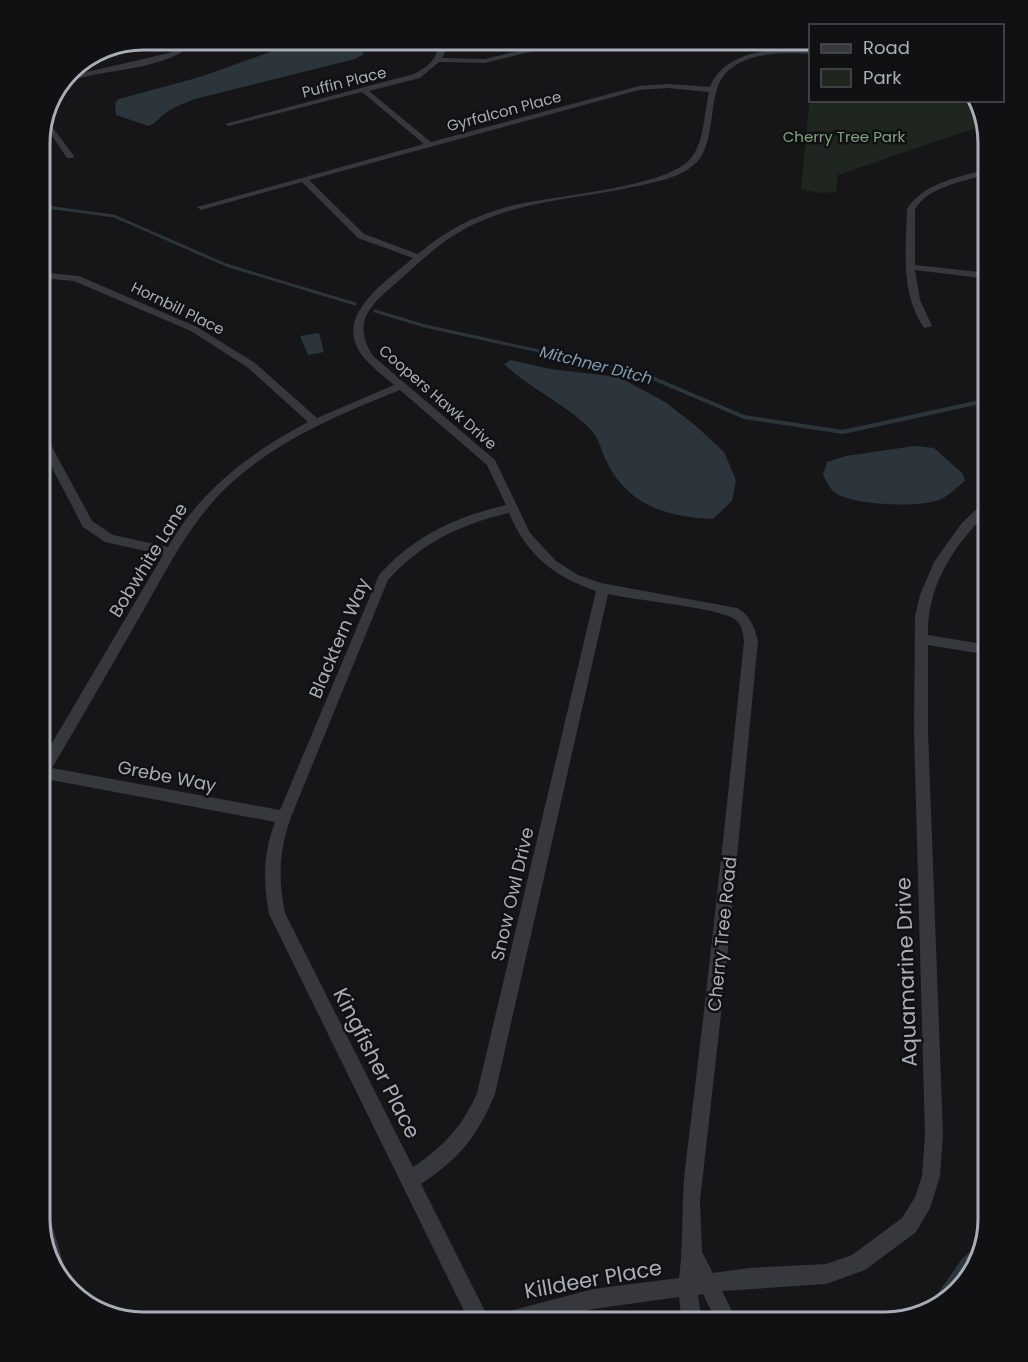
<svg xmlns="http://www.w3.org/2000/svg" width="1028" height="1362" font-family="Poppins,sans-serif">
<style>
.green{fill:#1e261f}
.water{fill:#2c353c}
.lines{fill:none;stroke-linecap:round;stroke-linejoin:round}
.stream-far1{stroke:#2c353c;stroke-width:3}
.stream{stroke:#2c353c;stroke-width:4}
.minor{fill:#37383d;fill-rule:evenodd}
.labels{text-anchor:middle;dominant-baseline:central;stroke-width:5;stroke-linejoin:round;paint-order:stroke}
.far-street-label{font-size:15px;fill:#a8adb8;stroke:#111113}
.far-park-label{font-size:15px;fill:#7fa381;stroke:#111113}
.far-water-label{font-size:16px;font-style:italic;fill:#7f9bb3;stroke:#111113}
.street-label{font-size:18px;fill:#a8adb8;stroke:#111113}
.near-street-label{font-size:21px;fill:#a8adb8;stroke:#111113}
.rim{fill:none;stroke:#a8adb8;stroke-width:3}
</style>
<rect width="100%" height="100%" fill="#161618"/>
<polygon class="green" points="810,96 810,100 976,101 984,125 838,175 836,192 821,193 801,189"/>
<g class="water">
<path d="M307 39H351L364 54 355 59 195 99C185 103 173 107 164 114 158 119 156 123 149 126L116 115 115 103 119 99 200 77Z"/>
<polygon points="319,333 324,352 308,355 300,336"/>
<path d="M511 360 550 369 619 377 665 402 696 426 724 452 736 480 732 501 713 519C669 517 628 506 607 462 598 444 601 439 585 424 560 401 528 387 504 364Z"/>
<path d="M914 446 934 448 963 474 965 481C958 486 951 494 943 498 924 509 855 505 837 494 830 490 827 482 823 475L827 462 846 456Z"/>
<polygon points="977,1245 982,1245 975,1271 943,1306 907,1317 938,1293 962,1259"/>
</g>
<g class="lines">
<g class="stream-far1">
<polyline points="39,206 114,216 226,265 355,304"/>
<polyline points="375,311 425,326 626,370"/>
</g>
<polyline class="stream" points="619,369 643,374 744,417 843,432 989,400"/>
<g class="minor">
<path d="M191 39H198C174 66 127 68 93 75 82 77 72 80 61 82L65 77 169 53 183 46Z"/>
<path d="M433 39H439L445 52 442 58 485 59 570 39H582L485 63 439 62 420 78 369 91 431 142 639 86 668 84 710 87C724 50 777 47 810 50V54C782 52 739 52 722 78 716 87 715 98 713 108 711 124 709 143 701 157 691 171 675 177 659 181 594 199 520 197 461 231 436 245 417 265 395 284 369 306 352 323 373 356L495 460 530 533 556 561 578 575 601 583 737 608C750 615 754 626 758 641L726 970 700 1201 702 1252 713 1273 749 1268 826 1264 852 1255 902 1218 915 1197 922 1176 925 1135 914 731 915 616 920 595 934 562 961 524 985 501 989 500V511C954 545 927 585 928 635L989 645V655L928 645V731L943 1135 940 1176 930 1208 916 1232 865 1270 826 1284 722 1291 738 1323H717L703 1294 698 1295 702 1323H682L679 1297 593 1309 540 1323H492L495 1316 502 1313 593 1289 679 1278C684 1242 681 1205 685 1169 707 993 726 817 744 641 743 634 742 625 736 620 723 608 632 600 608 594L495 1094C477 1137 460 1158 421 1184L491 1323H470L269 914C263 881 263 854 275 822L46 779 39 784V765L163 555 105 542 83 527 39 443V429L44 432 92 521 113 535 168 547C201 489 250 453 308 422L247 367 191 331 74 281 39 278V272L79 276 197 327 255 363 317 418 394 385C385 377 374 369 366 360 328 318 385 283 413 258L358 238 302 182 201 210 197 207 424 144 362 92 229 126 225 124 414 74C425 68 433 63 437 52ZM668 88 709 92C704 112 705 141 691 158 666 189 549 195 507 207 473 216 445 231 418 254L364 234 309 180 639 90ZM400 390 487 465 506 505C455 517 414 536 379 575L280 810 52 768C83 716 113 663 143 611 170 564 194 514 237 478 284 437 343 413 400 390ZM509 513C526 554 554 577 596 591L477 1093C463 1126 442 1148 413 1167L285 913C278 878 279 851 291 817L388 580C421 543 461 524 509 513Z"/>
<polygon points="44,116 74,156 73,158 67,158 43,122"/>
<path d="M989 169V174C965 181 929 186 915 209V265L989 273V279L915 270 920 300 932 326 924 328C900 292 906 250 907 209 923 183 961 176 989 169Z"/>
<path d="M39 1203 46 1205 48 1212 68 1278 65 1285C48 1269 39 1225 39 1203Z"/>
</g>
</g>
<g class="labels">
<g class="far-street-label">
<text transform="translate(344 82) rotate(-14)">Puffin Place</text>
<text transform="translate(504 111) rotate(-15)">Gyrfalcon Place</text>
<text transform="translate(178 308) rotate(26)">Hornbill Place</text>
<text transform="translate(438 397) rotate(41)">Coopers Hawk Drive</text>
</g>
<g class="far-park-label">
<text x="844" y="136">Cherry Tree Park</text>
</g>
<g class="far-water-label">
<text transform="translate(596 365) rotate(14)">Mitchner Ditch</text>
</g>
<g class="street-label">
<text transform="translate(148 560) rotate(-58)">Bobwhite Lane</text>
<text transform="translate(339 638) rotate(-67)">Blacktern Way</text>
<text transform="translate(167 776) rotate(11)">Grebe Way</text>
<text transform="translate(512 894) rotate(-77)">Snow Owl Drive</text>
<text transform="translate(722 934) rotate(-84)">Cherry Tree Road</text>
</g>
<g class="near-street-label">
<text transform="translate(906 972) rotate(-92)">Aquamarine Drive</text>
<text transform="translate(377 1063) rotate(63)">Kingfisher Place</text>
<text transform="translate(593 1279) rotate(-10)">Killdeer Place</text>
</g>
</g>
<path d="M0 0H1028V1362H0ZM143 50H885A93 93 0 0 1 978 143V1219A93 93 0 0 1 885 1312H143A93 93 0 0 1 50 1219V143A93 93 0 0 1 143 50Z" fill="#111113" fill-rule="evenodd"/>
<path class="rim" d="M143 50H885A93 93 0 0 1 978 143V1219A93 93 0 0 1 885 1312H143A93 93 0 0 1 50 1219V143A93 93 0 0 1 143 50Z"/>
<rect x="809" y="24" width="195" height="78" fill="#111113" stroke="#4d4f55" stroke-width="1.5"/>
<rect x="821" y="44" width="30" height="9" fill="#37383d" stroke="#4d4f55" stroke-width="1.5"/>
<text x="863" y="54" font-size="18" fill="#a8adb8">Road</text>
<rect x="821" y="69" width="30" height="18" fill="#1e261f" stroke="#4d4f55" stroke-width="1.5"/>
<text x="863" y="84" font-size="18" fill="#a8adb8">Park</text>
</svg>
